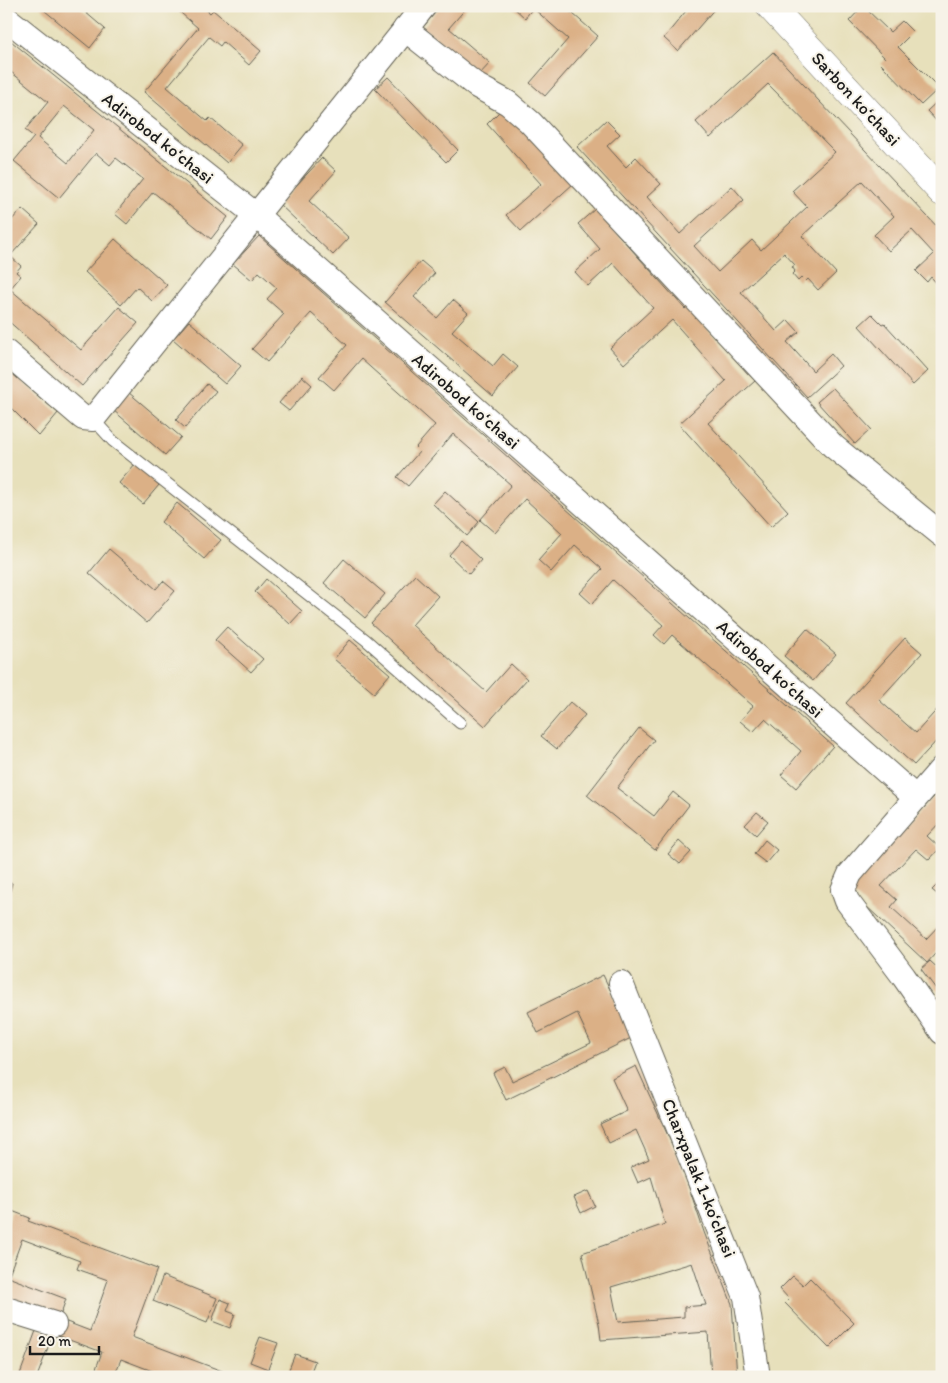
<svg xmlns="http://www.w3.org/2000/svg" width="948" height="1383" font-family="Itim,sans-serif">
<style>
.building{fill:#dbb086;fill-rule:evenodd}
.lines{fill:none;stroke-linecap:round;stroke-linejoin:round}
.lane-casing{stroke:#636154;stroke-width:13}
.street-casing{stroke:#636154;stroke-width:26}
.secondary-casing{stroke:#636154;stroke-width:29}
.lane{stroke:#fff;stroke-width:11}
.street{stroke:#fff;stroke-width:24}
.secondary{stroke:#fff;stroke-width:28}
.labels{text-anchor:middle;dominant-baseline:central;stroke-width:4;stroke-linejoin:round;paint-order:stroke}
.street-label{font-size:18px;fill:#1c1c1c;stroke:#f7f3e8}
</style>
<rect width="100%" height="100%" fill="#f7f3e8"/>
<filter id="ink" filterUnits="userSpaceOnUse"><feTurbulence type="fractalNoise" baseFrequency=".02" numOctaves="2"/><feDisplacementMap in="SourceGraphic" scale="10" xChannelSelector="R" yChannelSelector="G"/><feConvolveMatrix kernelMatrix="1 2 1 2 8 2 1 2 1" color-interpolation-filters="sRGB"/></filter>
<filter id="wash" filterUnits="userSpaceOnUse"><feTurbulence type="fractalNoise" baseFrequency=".0096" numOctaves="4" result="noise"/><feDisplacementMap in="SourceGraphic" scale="20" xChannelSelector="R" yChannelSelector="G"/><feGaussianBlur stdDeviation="1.12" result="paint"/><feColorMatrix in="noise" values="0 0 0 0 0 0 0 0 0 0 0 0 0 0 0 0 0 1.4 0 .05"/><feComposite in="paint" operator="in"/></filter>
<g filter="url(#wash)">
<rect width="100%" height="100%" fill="#e7e0bb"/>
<g id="blocks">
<g class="building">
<polygon points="39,6 78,6 105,29 90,48"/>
<polygon points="173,6 202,6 210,13 213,10 261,51 249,65 223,42 220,46 209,37 167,87 207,121 210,118 242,145 227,163 144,92 198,28"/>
<polygon points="441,6 468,6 449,28 490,63 478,76 423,27"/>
<polygon points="512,6 564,6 598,36 545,96 530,83 568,39 533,8 525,18"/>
<polygon points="690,6 717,6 678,51 664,38"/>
<polygon points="863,6 890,32 902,21 913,32 898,47 939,88 921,105 881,64 886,59 849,21"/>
<path d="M6 37 228 217 211 239 153 192 127 224 115 214 143 179 116 158 110 165 96 153 59 198 14 161 34 137 25 130 48 102 11 72 6 78ZM64 106 94 130 68 163 38 138Z"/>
<polygon points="773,52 942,232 942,289 931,277 927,282 916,271 934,254 912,230 889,251 874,235 894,216 862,181 802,236 836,273 818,290 808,279 806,281 802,277 798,281 792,274 795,271 792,267 795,265 784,253 741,292 776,331 788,320 799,332 787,342 813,371 831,354 841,366 807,397 577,147 606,120 620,134 607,146 626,167 636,157 661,184 647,197 680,234 732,186 744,200 694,246 718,272 752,240 761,250 807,207 792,191 835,152 768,84 710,138 696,122"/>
<polygon points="388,77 458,150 446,162 375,89"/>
<polygon points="942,97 942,127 927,111"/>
<polygon points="504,107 573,184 521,231 506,215 541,184 487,124"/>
<polygon points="322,158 336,171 309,201 349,238 333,255 279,204"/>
<polygon points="22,209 39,224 10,256 21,266 16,272 21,276 10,289 81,350 119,307 138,323 82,386 6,319 6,226"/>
<polygon points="595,209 685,309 687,307 755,381 708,423 788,511 771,527 679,424 726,381 672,320 624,364 610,348 653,308 613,263 588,286 575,272 600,249 578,224"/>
<polygon points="259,236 833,746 796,788 781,775 801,751 765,719 753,732 740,721 753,706 672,635 664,644 654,635 663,625 613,580 592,604 580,593 602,569 575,545 551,572 538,560 562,533 525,499 495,533 480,520 511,485 453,434 408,486 397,477 420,451 416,447 435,425 361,359 334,390 319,377 347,345 311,313 267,362 252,349 284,314 267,299 277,288 259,272 252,280 233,264"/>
<polygon points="115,239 167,285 152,301 137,287 121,305 85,272"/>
<polygon points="421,261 435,273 414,297 437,318 453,300 468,313 452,331 493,366 503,354 518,367 493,396 385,302"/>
<polygon points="872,314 882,324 884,323 928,371 913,385 859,326"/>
<polygon points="189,321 241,366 225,384 173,339"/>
<polygon points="6,368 58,413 39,436 6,403"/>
<polygon points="302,376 312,385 289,411 279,403"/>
<polygon points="207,384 216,391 185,428 176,420"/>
<polygon points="833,388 871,429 855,444 817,402"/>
<polygon points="128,392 181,437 165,455 113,410"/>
<polygon points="135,464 159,485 143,504 119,483"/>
<polygon points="445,491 479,522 467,536 433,504"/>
<polygon points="177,503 221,540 204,559 161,522"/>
<polygon points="461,541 481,560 469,574 449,555"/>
<polygon points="109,549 156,589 163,581 175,591 147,623 89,573"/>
<polygon points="344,559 385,594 365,618 324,583"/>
<polygon points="415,575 438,596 412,625 486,692 511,664 527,679 485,726 371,623"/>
<polygon points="266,579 302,611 290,624 255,592"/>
<polygon points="227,627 263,659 251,672 215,640"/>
<polygon points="807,629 836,654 813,681 784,656"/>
<polygon points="905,638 922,653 879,700 916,733 942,704 942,735 914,765 846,703"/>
<polygon points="350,640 390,674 374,693 334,659"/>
<polygon points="570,702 585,715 557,749 541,736"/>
<polygon points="639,728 654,740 617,788 654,816 673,792 689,805 655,850 587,795"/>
<polygon points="942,788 942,820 927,836 940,848 929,860 916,849 881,886 897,900 891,907 926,939 942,922 942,946 927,963 848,889"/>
<polygon points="757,812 768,821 756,835 745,825"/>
<polygon points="765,840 777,850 766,863 754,854"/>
<polygon points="679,841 691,852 680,864 668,854"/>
<polygon points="942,880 942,898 932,890"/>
<polygon points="6,882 12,883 7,903 6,903"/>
<polygon points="930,961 942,972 942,997 921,969"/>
<polygon points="603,975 633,1037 506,1100 493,1073 505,1067 512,1081 591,1043 577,1013 538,1033 528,1012"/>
<path d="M636 1066 681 1164 704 1232 732 1304 737 1377H711L708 1332 601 1340 599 1324 582 1253 665 1224 651 1177 638 1183 631 1167 649 1159 636 1130 609 1143 600 1124 627 1111 612 1078ZM692 1263 706 1305 684 1307V1317L618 1322 611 1287Z"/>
<polygon points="588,1191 595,1206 581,1213 574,1197"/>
<polygon points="12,1211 30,1218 28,1221 157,1269 132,1337 238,1377 168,1377 121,1359 114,1377 93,1377 102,1352 53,1334 59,1319 90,1331 108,1280 77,1269 80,1261 22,1239 8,1277 66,1299 59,1319 6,1300 6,1227"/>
<polygon points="163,1276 217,1298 207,1323 153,1301"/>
<polygon points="793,1276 803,1285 810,1278 854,1323 829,1348 785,1303 789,1299 780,1289"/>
<polygon points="220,1299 230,1303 227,1311 235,1314 230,1328 212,1321"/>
<polygon points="37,1328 53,1334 37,1377 19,1377"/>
<polygon points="260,1337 278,1343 268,1369 250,1362"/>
<polygon points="295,1354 315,1361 309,1377 286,1377"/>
</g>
</g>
</g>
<g filter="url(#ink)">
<use href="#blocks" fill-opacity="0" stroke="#636154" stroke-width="1"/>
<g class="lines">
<defs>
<polyline id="lane" points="93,419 113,441 366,640 460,723"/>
<g id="street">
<polyline points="6,18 256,215 915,797"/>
<polyline points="405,29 477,86 508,103 530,122 833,446 942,535"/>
<polyline points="6,352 83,418 93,419 424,6"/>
<polyline points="942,768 850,874 843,890 847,901 904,977 942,1032"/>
<polyline points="621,983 746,1297 758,1377"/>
<polyline points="6,1309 54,1324"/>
</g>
<polyline id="secondary" points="770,6 942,192"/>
</defs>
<use href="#lane" class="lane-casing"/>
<use href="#street" class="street-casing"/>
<use href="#secondary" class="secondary-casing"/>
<use href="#lane" class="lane"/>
<use href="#street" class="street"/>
<use href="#secondary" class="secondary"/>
</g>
</g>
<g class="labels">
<g class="street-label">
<text transform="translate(856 99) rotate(47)">Sarbon koʻchasi</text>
<text transform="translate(158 138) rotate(38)">Adirobod koʻchasi</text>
<text transform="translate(466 401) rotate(41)">Adirobod koʻchasi</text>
<text transform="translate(770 669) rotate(42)">Adirobod koʻchasi</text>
<text transform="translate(699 1178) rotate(68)">Charxpalak 1-koʻchasi</text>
</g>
</g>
<rect width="948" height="1383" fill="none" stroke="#f7f3e8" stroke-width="25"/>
<path d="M30 1346v8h69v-8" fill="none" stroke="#1c1c1c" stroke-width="2.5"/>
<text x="38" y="1346" font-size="15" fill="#1c1c1c" stroke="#f7f3e8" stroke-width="4" paint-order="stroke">20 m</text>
</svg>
